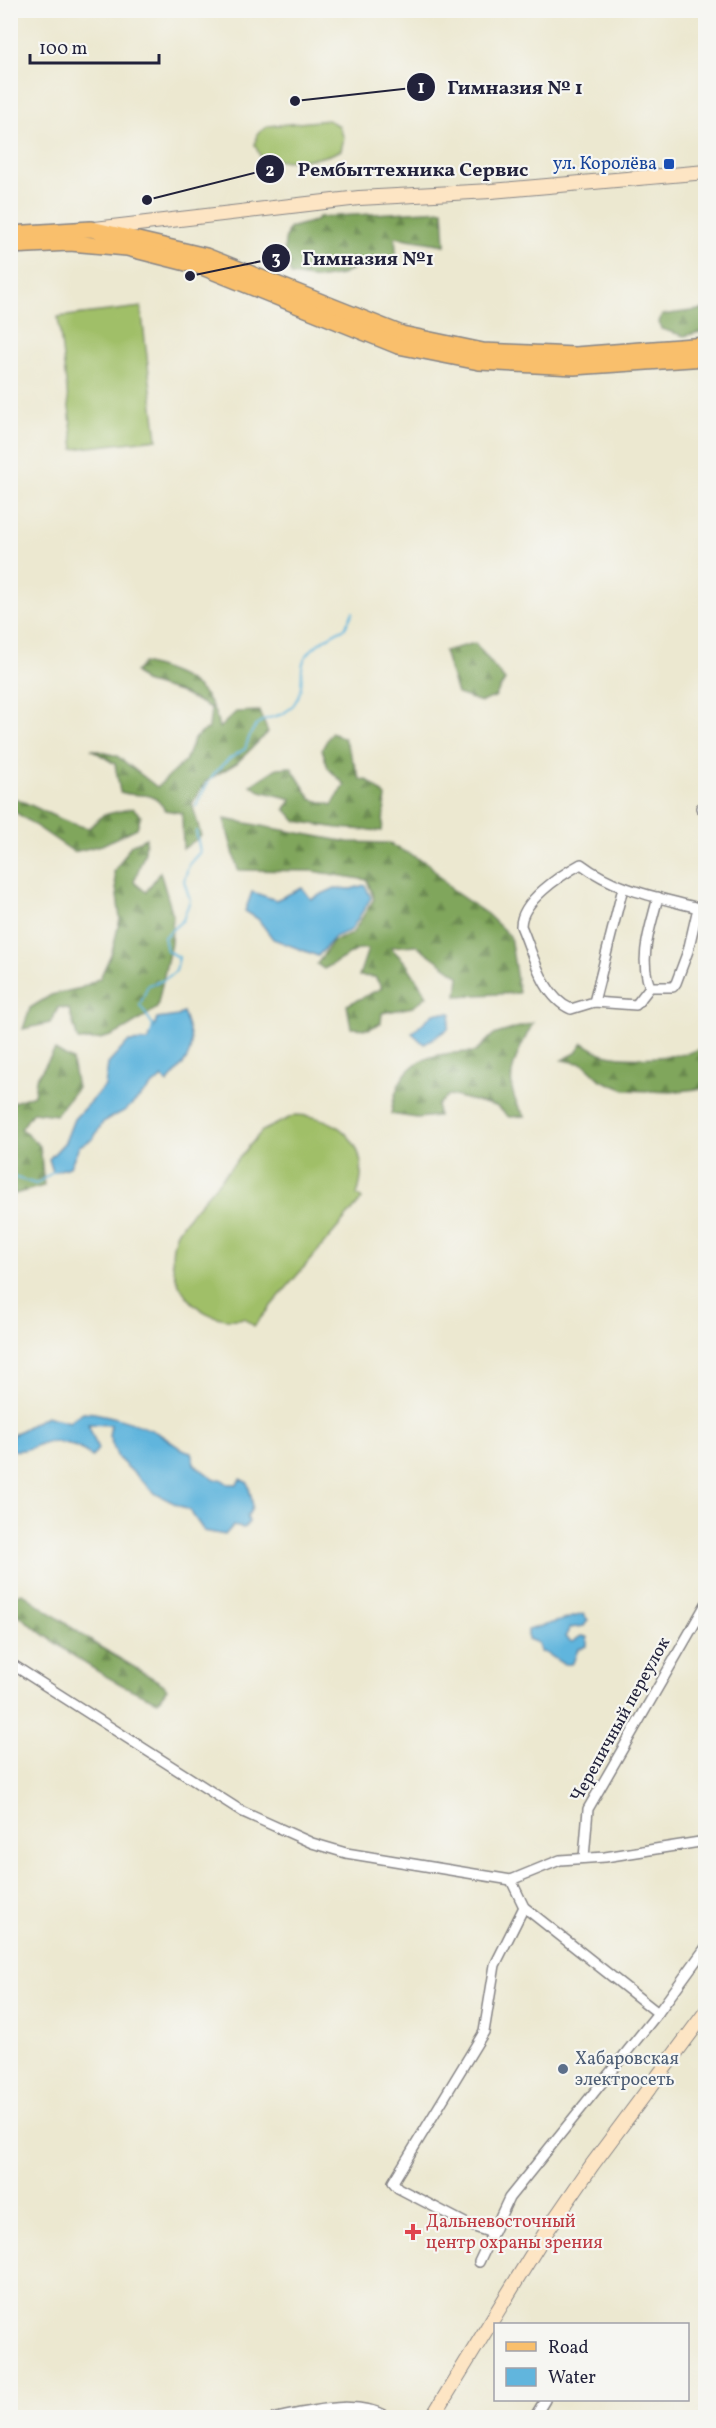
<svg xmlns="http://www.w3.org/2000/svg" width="716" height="2428" font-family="Vollkorn,serif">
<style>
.grass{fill:#a0bf68;stroke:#617052;stroke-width:1.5}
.forest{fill:url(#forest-firs);stroke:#51644c;stroke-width:1.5}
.water{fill:#61b5dd;stroke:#426c8c;stroke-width:1.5}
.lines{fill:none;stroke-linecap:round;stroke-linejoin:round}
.stream{stroke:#61b5dd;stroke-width:2}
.street-casing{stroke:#878586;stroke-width:12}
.secondary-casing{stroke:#878586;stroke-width:16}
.primary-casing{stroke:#878586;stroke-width:18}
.street{stroke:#fff;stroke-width:9}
.secondary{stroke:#fde5c4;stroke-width:14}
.primary{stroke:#f9bf6c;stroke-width:15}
.transit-dot{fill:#1a4fb4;stroke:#f6f6f2;stroke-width:2}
.service-dot{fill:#5c6f8a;stroke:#f6f6f2;stroke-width:2}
.health-dot{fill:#e0444e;stroke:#f6f6f2;stroke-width:2}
.labels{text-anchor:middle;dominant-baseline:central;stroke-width:4.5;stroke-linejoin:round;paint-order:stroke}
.transit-label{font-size:18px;fill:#164399;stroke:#f6f6f2;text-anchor:end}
.street-label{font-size:18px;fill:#22223b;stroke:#f6f6f2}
.service-label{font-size:18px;fill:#4e5e75;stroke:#f6f6f2;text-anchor:start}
.health-label{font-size:18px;fill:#be3a42;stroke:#f6f6f2;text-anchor:start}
.leader{fill:none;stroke:#22223b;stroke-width:2}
.callout-dot{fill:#22223b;stroke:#f6f6f2;stroke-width:2}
.mark-label{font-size:18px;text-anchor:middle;font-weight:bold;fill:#fff}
.callout-label{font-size:20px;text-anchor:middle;font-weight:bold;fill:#22223b;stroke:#f6f6f2;stroke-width:4.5;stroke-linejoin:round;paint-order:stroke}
</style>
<defs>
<pattern id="forest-firs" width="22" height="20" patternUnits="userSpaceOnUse" patternTransform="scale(1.5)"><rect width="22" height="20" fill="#80a65c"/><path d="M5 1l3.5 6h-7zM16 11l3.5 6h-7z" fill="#68874d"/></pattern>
</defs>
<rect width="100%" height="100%" fill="#f6f6f2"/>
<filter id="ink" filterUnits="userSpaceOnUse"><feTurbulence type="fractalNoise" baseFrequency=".0167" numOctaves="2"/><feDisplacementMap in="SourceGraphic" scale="12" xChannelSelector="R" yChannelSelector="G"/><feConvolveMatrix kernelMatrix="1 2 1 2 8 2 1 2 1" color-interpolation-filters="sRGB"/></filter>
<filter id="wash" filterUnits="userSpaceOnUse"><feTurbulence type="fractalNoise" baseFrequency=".008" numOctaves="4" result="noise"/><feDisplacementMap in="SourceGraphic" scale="24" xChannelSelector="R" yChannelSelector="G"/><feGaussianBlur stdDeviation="1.35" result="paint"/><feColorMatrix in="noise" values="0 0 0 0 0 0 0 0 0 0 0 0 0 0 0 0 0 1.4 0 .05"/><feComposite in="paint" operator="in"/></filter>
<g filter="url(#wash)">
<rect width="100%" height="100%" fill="#ece8d0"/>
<g class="grass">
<path d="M328 120 339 126 344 138 341 150C324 160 278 165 260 156L255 145 257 134 268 126Z"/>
<polygon points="141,307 157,439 74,449 58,317"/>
<path d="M295 1115C342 1116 373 1148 357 1195L362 1199 254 1326 244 1318C200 1328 161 1280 175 1238 176 1232 181 1227 184 1222L262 1131Z"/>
</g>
<g class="forest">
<path d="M443 210 445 245 395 237 397 261 359 265 342 275 317 279 291 275C285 257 281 245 289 228L315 221 319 217Z"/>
<polygon points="705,309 705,331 684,336 661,329 659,322 662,315"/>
<polygon points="475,643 505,680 495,697 481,702 457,694 444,651"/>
<path d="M143 663C182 673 212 686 219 728L236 712 259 711 268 732 237 763 206 781 192 803 201 836 183 849 182 813 165 810C151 787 140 799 120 792L115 764 91 749 117 756 157 787 185 761 194 739 209 727 211 708 179 692 144 682 135 672Z"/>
<polygon points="331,733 344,738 360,779 369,781 386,796 382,831 337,828 296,821 285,809 292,799 260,791 251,785 277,768 291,767 311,799 332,805 345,785 328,768 322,749"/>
<path d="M11 797C37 806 62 823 89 828L103 815 133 808 141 816 137 828 102 845 74 852 11 809Z"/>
<polygon points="224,819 348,842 388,843 429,864 452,890 487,914 510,936 519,993 457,996 459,976 416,945 390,947 406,963 427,996 413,1007 382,1013 381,1023 369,1029 351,1028 347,1005 382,988 375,977 359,976 368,949 359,949 324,969 317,964 333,941 352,934 374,899 367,880 312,871 238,870"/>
<path d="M146 838 145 852 134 882 146 892 160 872 173 915 171 943 157 1008C130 1026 112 1043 78 1040L69 1009 59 1007 50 1023 23 1029 30 1008 51 995 81 988 100 978 112 952 120 919 114 872 131 845Z"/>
<path d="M533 1023C517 1055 498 1083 525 1116L509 1117 496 1106 449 1095 437 1105 438 1116 417 1118 391 1114C398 1060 426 1053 475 1052L493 1035Z"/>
<path d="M583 1043C590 1047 597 1052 604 1054 625 1060 690 1059 705 1045V1088L671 1092 625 1090 601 1080 584 1064 562 1060 576 1053Z"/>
<polygon points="55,1050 72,1060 77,1088 56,1115 33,1112 21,1129 40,1146 44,1186 11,1195 11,1103 34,1095 36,1079"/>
<path d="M22 1593 100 1647 163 1684 167 1689 158 1701C103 1681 59 1646 13 1611L11 1597Z"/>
</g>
<g class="water">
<polygon points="365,885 371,898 351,930 335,937 318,956 273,939 258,919 245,911 252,892 276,900 302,888 311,899 335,888 351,889"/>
<path d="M183 1012C197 1050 193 1054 167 1083L162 1077 126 1110 103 1122 93 1139 79 1146 70 1167 53 1172 49 1159 65 1142 74 1119 105 1086 108 1064 128 1042 148 1041 157 1019 178 1016Z"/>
<polygon points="434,1013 451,1013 448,1029 424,1044 412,1033"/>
<path d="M83 1412C100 1412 144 1425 159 1434 172 1441 175 1448 191 1452L194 1464 215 1480 221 1479 228 1484H237L240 1479 248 1483C250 1497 257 1504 247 1516L249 1522 244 1528 233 1526 225 1535 204 1531 190 1511 156 1494 118 1458 109 1436 111 1425 88 1424 98 1449 92 1457C82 1448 61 1439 47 1442 31 1446 29 1452 11 1450V1436L46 1416 69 1422Z"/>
<path d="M583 1614 588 1620 584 1626 570 1628 565 1637 572 1642 581 1636 587 1637V1646L578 1649 573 1663C560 1669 554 1653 541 1652L538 1643 528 1639V1630Z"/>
</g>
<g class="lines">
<g class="stream">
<path d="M196 806C208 779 219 763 245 749 248 740 252 726 262 721 274 714 282 719 294 704 303 692 301 682 302 668 303 650 330 635 345 628L353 612"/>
<polyline points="151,1034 153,1025 140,1005 148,985 164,980 176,971 179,957 167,951 164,937 183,920 190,900 184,881 189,864 200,852 196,831"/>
<polyline points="10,1176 36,1184 56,1170"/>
</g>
</g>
</g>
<g filter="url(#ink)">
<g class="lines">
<defs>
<g id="street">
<polyline points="701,808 706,809"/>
<path d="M698 908 688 951 676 983 673 987H650L636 1005 594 1002 571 1009C542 997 533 953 521 926 521 901 561 875 581 864 615 890 657 897 698 908L706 911"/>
<path d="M650 987C638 958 651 926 658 897"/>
<polyline points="594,1002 623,888"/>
<polyline points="10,1663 243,1812 312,1843 346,1853 511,1880 560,1860 605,1857 706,1841"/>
<polyline points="584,1858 588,1809 706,1604"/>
<polyline points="511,1880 524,1907 658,2013"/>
<polyline points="492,2233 469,2225 398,2188 393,2182 484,2032 495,1965 524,1907"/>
<polyline points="479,2262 509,2198 658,2013 706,1947"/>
<path d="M275 2418C313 2411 355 2398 390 2418"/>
<polyline points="534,2418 545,2400"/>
</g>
<g id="secondary">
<polyline points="95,229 359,198 491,191 706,172"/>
<polyline points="432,2418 546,2232 592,2165 706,2012"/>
</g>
<g id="primary">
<polyline points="10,234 91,229 206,256 402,334 483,351 575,355 706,345"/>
<polyline points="10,246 70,243 127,248 202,267 398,346 479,362 574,367 706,358"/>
</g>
</defs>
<use href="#street" class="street-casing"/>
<use href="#secondary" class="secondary-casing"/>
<use href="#primary" class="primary-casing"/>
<use href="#street" class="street"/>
<use href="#secondary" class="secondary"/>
<use href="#primary" class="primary"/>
</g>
</g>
<rect class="transit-dot" x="663" y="158" width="12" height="12" rx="3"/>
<circle class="service-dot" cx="563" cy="2069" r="6"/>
<path class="health-dot" d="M410 2223h6v6h6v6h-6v6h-6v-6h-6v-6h6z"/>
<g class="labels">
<g class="transit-label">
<text x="657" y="164">ул. Королёва</text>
</g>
<g class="street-label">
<text transform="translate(621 1720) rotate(-61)">Черепичный переулок</text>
</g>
<g class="service-label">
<text x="575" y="2059">Хабаровская<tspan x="575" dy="21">электросеть</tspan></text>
</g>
<g class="health-label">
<text x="426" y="2222">Дальневосточный<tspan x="426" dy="21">центр охраны зрения</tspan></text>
</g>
</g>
<path class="leader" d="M295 101L421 87M147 200L270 169M190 276L276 258"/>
<g class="callout-dot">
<circle cx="295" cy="101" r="6"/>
<circle cx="147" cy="200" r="6"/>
<circle cx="190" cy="276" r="6"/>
<circle cx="421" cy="87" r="15"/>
<circle cx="270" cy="169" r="15"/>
<circle cx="276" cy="258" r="15"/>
</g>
<g class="mark-label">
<text x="421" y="93">1</text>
<text x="270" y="176">2</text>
<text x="276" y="264">3</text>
</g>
<g class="callout-label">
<text x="515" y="94">Гимназия № 1</text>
<text x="413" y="176">Рембыттехника Сервис</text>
<text x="368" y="265">Гимназия №1</text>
</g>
<rect width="716" height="2428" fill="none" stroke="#f6f6f2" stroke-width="36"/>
<rect x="494" y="2323" width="195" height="78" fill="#f6f6f2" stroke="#a1a1a9" stroke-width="1.5"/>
<rect x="506" y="2342" width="30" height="9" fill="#f9bf6c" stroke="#a1a1a9" stroke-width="1.5"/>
<text x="548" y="2353" font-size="18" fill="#22223b">Road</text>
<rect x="506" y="2368" width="30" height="18" fill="#61b5dd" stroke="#a1a1a9" stroke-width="1.5"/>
<text x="548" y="2383" font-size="18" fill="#22223b">Water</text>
<path d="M30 54v9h129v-9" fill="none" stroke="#22223b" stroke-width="3"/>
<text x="39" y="54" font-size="18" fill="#22223b" stroke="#f6f6f2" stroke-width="4.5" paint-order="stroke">100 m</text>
</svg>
